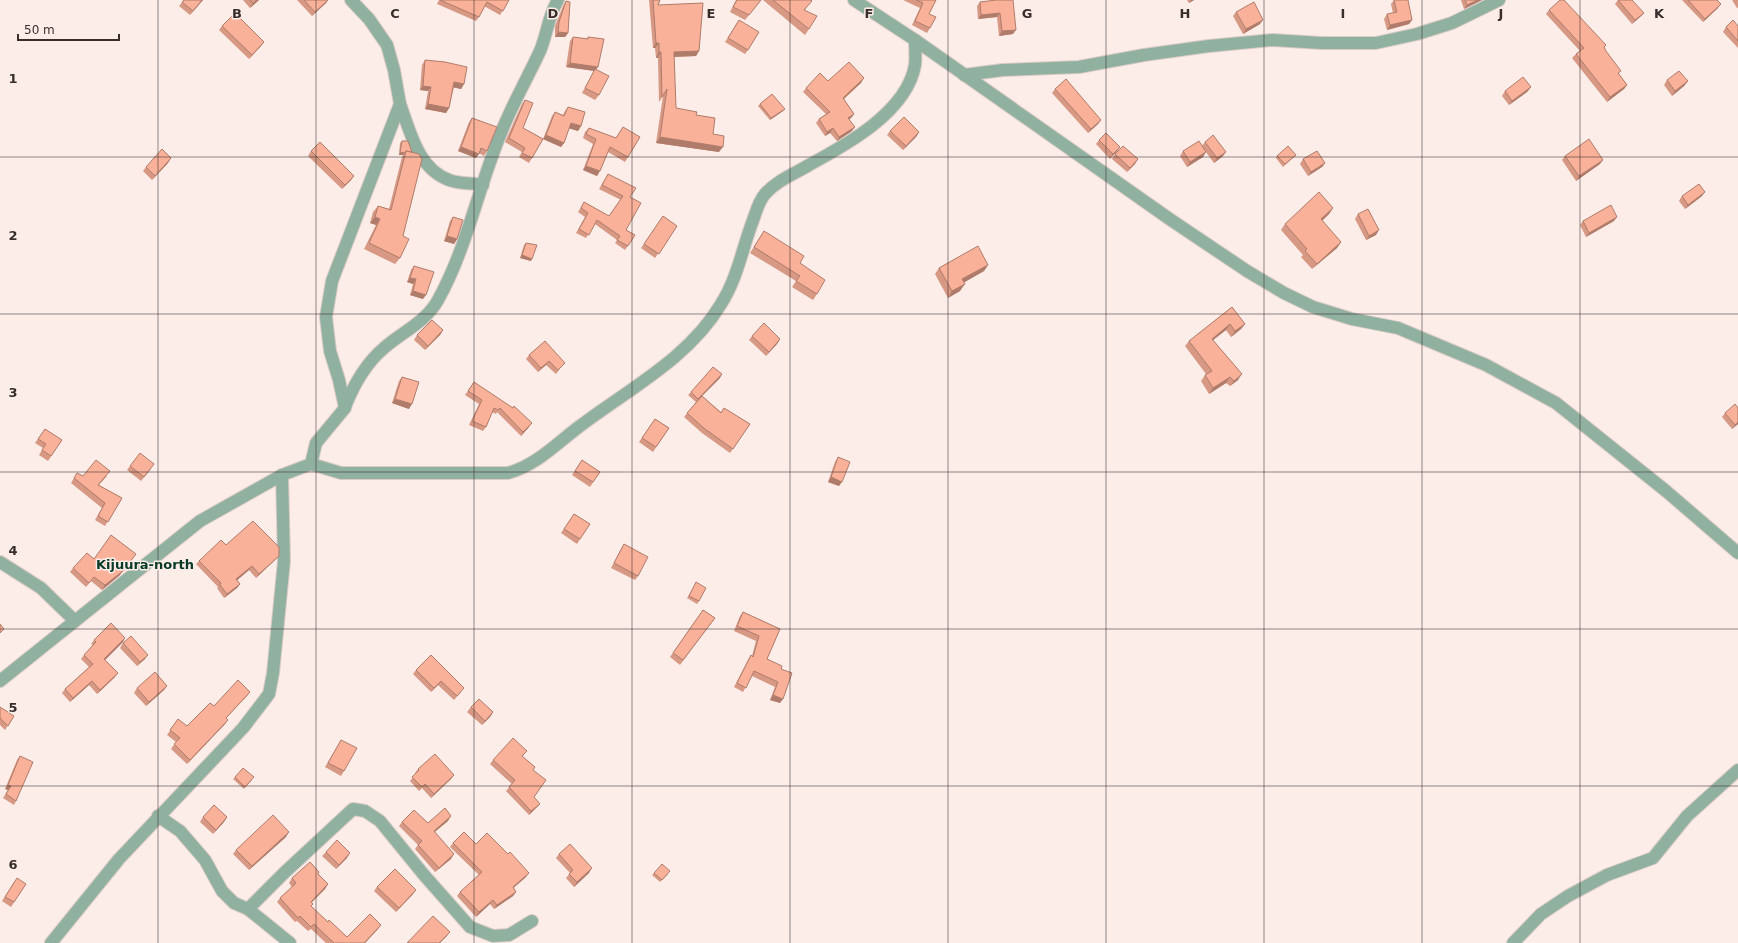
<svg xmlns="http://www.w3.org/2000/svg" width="1738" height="943" font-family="'DejaVu Sans',sans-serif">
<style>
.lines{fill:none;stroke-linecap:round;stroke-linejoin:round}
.minor-casing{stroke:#d9cbc6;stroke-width:14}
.minor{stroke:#90b0a0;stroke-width:12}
.wall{fill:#d79884}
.shaded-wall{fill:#af7c6b}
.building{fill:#fab199;stroke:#af7c6b}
.grid{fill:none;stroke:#372e2b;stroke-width:1;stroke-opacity:0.55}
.labels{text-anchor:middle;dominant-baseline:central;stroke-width:3;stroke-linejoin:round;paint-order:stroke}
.quarter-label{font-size:13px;font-weight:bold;fill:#073927;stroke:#fdede8}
.grid-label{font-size:13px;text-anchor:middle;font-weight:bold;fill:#372e2b;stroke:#fdede8;stroke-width:3;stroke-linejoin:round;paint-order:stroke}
</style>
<rect width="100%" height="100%" fill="#fdede8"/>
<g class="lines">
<defs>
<g id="minor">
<polyline points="854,0 915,40 1171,220 1247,271 1284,293 1313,307 1352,319 1398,328 1486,365 1556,403 1666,491 1738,553"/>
<polyline points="964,75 1003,70 1079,67 1144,55 1209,46 1273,40 1321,43 1376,43 1417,34 1452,23 1499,0"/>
<path d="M400 104C410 131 418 169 449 180 459 184 472 183 483 185"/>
<path d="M345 407C354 384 365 364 384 348 402 332 426 322 438 300 467 248 478 188 501 133 512 105 527 79 540 51 547 35 548 16 558 0"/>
<path d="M311 464 341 473H508C537 465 557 443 580 426 629 389 689 358 721 304 737 279 742 250 752 223 756 213 758 202 765 194 776 181 794 174 809 165 846 145 907 112 915 65 916 57 915 48 915 40"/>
<polyline points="0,562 41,588 75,621"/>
<polyline points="0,681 200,521 282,475 311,464 316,443 345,408 339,380 330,351 326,317 332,281 400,104 394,70 387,45 369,19 351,0"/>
<polyline points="158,816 180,831 205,860 222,891 234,903 248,909 290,943"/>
<polyline points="248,909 284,873 353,809 365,811 380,821 424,875 470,927 493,936 509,935 532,921"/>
<polyline points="51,943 119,859 243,728 269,694 273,673 284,561 282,475"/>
<polyline points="1513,943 1541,914 1568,896 1607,875 1653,858 1687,816 1738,770"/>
</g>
</defs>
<use href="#minor" class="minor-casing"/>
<use href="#minor" class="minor"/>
</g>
<g class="wall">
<polygon points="184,0 203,0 190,15 179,6"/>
<polygon points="243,0 259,0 250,8"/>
<polygon points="297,0 328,0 326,3 312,16"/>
<polygon points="439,0 509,0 500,15 484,6 479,17 476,21 437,4"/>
<polygon points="649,0 660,0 658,5 699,51 696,56 674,57 676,108 696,115 713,134 719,152 656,143 663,96 659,102 658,58 656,58 655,48 653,48"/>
<polygon points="736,0 761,0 745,20 730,12"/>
<polygon points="763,0 811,0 805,10 809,29 805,35"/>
<polygon points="903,0 936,0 929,14 930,28 927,33 912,25 920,8"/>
<polygon points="996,0 1013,34 999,36 997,17 978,19 977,6 980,2"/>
<polygon points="1187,0 1194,0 1189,3"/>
<polygon points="1394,0 1412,20 1409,24 1387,30 1384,19 1387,14 1393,13 1391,4"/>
<polygon points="1461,0 1482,0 1464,9"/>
<polygon points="1618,0 1644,13 1640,17 1632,24 1615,4"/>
<polygon points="1682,0 1717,0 1718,8 1703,22"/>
<polygon points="1732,0 1738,0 1738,8 1737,8"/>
<polygon points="566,1 568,33 565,37 555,37 555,26 563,6"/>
<polygon points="1549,10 1606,45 1604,47 1606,51 1619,74 1627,85 1624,89 1607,102 1572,58 1576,54 1580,51 1546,14"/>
<polygon points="1236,12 1260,24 1243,34 1233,16"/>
<polygon points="739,20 748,50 745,54 725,42"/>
<polygon points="222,26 261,46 249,59 219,30"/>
<polygon points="1738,26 1738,48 1723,32 1726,27"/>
<polygon points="573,37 587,39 588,37 596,70 599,95 595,100 582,93 594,71 566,67 570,41"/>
<polygon points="425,60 464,84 461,89 454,87 449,108 446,113 425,109 428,91 420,90 422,65"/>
<polygon points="1667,80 1688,81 1684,86 1672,96 1664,85"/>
<polygon points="828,81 861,83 844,99 854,114 851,118 849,119 852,131 837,141 830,133 825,136 816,123 819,119 826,114 803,92 806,88"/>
<polygon points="1531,87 1527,92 1509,105 1502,96 1505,91"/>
<polygon points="1055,89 1101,120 1098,124 1088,133 1052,93"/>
<polygon points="525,100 523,128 543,139 552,116 555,112 563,115 565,111 568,107 581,126 578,131 569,128 564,143 561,147 543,139 529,163 519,157 522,152 505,142 522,104"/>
<polygon points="760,104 783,111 770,120 758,106"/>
<polygon points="472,118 487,151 484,156 479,153 476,158 458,151 469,122"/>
<polygon points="623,127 628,157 625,162 608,152 597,176 583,170 593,144 583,138 585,132 589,128 616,138"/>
<polygon points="890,131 919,132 916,137 903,150 887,135"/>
<polygon points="1099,140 1120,147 1117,151 1110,159 1096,144"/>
<polygon points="402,141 408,141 403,236 400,258 395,264 364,249 376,225 370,223 373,212 378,206 389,209 402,157 403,155 399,155 400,143"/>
<polygon points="1205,142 1223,156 1214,163 1203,148 1203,157 1187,167 1180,156 1183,151 1202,146"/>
<polygon points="311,151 354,176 351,180 342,189 308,156"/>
<polygon points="1115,154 1135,164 1127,172 1112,159"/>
<polygon points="1296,155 1294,157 1283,167 1276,158 1277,156"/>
<polygon points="1565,156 1600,164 1576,181 1562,160"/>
<polygon points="1303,159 1325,163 1322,167 1308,176 1300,164"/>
<polygon points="168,163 152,180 143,171 146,167"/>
<polygon points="608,174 630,197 626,230 635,235 625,250 615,243 617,240 595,224 586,238 576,233 585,217 578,212 584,202 609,216 621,200 599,189"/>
<polygon points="1682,196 1702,196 1685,209 1679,201"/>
<polygon points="1333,208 1329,214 1322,221 1341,242 1337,248 1312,269 1301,257 1303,255 1281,230 1285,224"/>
<polygon points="1358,214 1376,235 1366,240 1355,219"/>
<polygon points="663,216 677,226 655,258 641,248"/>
<polygon points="453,217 457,239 454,244 444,241 450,221"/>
<polygon points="1583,221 1614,221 1586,237 1580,225"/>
<polygon points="764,231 800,263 817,294 813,300 792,287 796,281 750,253"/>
<polygon points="526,243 531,261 520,258 524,245"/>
<polygon points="988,265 984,271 964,282 960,291 948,298 935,274 939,268"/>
<polygon points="414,266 423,299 410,295 413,284 407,282 411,270"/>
<polygon points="1232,307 1245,324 1241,329 1231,337 1226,330 1213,340 1238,380 1230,386 1226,383 1209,394 1201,381 1205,375 1206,374 1185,346 1189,341"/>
<polygon points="443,330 440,335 425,350 414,340 417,335"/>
<polygon points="752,336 780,339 777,344 766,356 749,340"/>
<polygon points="545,341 562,366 556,374 546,365 538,372 526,359 529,355"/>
<polygon points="402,377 409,409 392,403 399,381"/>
<polygon points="720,378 702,396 721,412 724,408 750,424 730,453 702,433 684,417 696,402 688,395 691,392"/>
<polygon points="474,382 529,427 521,436 497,412 496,414 492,412 486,427 483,431 469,425 479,404 465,395"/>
<polygon points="1725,413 1738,424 1732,429 1722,417"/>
<polygon points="655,419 669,428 653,452 639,442"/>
<polygon points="45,429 62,440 48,461 39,455 43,448 35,443"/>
<polygon points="838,457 839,486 828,482 835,462"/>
<polygon points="582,460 600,472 590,487 572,475"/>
<polygon points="130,466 151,469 141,481 127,470"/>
<polygon points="77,473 83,476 107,476 99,485 122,498 105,526 95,520 102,508 71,483"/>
<polygon points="574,514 590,524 577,544 561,533"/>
<polygon points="624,544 638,576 635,580 611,568 621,549"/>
<polygon points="226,545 279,556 276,559 256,578 249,570 237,580 240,584 237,588 224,598 217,588 218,587 196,564 199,561"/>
<polygon points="94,559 120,575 102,590 91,581 86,587 70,572 73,568"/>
<polygon points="695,585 699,601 697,604 687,598"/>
<polygon points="703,610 715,618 680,665 670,657"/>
<polygon points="743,612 780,629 767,659 781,669 780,703 770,700 775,687 752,676 743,692 734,687 748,660 751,655 752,656 756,641 734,631 740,616"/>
<polygon points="94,640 123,642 105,660 115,677 97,694 89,685 70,702 62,693 65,689 89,667 81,659 84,655 93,645 91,644"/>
<polygon points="123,643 145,659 137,666 120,648"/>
<polygon points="431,655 461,692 454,700 438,685 431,692 413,674 416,670"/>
<polygon points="167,686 164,690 146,706 134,693 137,688"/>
<polygon points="250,692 247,696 226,718 225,724 187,764 171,749 176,742 167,735 178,719 187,726 214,706"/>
<polygon points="0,707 14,716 5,730 0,725"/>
<polygon points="471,707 493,712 490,717 482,725 467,712"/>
<polygon points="341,740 344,771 341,776 325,767"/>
<polygon points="524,755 522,757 533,771 534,797 540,804 529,815 506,791 512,784 490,764 493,760"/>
<polygon points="20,756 16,801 14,805 3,798 8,790 5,789 17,760"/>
<polygon points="418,769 454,775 451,779 431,798 422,788 419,791 410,781 416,774 415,773"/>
<polygon points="235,777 252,780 244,789 233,779"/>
<polygon points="203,817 227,817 224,822 213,834 200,822"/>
<polygon points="448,821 434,832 451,859 435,872 415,849 418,845 399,826 402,822 428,823"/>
<polygon points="286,837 249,870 233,854 236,850"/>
<polygon points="453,843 476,844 526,877 513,888 516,892 513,896 494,909 490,904 476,917 457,896 460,892 479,875 450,847"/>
<polygon points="326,852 347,858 336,869 322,856"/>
<polygon points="559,854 589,873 574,887 566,878 570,873 556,858"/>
<polygon points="654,873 668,874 660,882 652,875"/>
<polygon points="318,874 328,884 325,889 312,902 313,904 311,907 328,922 347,937 378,929 365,943 326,943 311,929 308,931 297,921 295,922 277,902 280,898 292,887 289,883 292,878"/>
<polygon points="14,882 26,884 11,907 2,901"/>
<polygon points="377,887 413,894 396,912 374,891"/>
</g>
<g class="shaded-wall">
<polygon points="202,0 203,0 190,15 193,11"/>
<polygon points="257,0 259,0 250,8 253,3"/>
<polygon points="328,0 326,3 312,16 315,12"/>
<polygon points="1191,0 1194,0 1189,3"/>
<polygon points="1478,0 1482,0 1464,9 1467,5"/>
<polygon points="1721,4 1718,8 1703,22 1705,19"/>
<polygon points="1000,13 997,17 978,19 981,15"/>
<polygon points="1644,13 1640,17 1632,24 1635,20"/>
<polygon points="1263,20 1260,24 1243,34 1246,29"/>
<polygon points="1412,20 1409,24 1387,30 1390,25"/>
<polygon points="1016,30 1013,34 999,36 1002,31"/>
<polygon points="558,32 568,33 565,37 555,37"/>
<polygon points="264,42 261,46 249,59 252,55"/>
<polygon points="656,43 659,43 655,48 653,48"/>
<polygon points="699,51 696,56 671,57 674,52"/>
<polygon points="659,52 661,52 658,58 656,58"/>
<polygon points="570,63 598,67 595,71 566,67"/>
<polygon points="864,78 861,83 840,102 843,98"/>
<polygon points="1688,81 1684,86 1672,96 1675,91"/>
<polygon points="454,82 464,84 461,89 451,87"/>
<polygon points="1627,85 1624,89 1607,102 1610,97"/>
<polygon points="423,86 431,87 428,91 420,90"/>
<polygon points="1531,87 1527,92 1509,105 1512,101"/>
<polygon points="428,104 449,108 446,113 425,109"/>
<polygon points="785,109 783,111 770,120 771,118"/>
<polygon points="854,114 851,118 845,122 848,118"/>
<polygon points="1101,120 1098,124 1088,133 1091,129"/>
<polygon points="571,123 581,126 578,131 568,128"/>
<polygon points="855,127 852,131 837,141 839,137"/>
<polygon points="833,128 830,133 825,136 827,132"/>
<polygon points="919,132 916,137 903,150 906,146"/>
<polygon points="546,135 564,143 561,147 543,139"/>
<polygon points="660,137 723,147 719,152 656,143"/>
<polygon points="461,147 479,154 476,158 458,151"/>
<polygon points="1120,147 1117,151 1110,159 1113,154"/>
<polygon points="400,152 404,153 403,155 399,155"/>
<polygon points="1206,152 1203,157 1187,167 1190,162"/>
<polygon points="1226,152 1223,156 1214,163 1217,158"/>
<polygon points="171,158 168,163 152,180 155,176"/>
<polygon points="1138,159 1135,164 1127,172 1130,168"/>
<polygon points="1603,160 1600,164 1576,181 1579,176"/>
<polygon points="1325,163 1322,167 1308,176 1311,172"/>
<polygon points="586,166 600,171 597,176 583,170"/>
<polygon points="354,176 351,180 342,189 345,185"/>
<polygon points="1705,192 1702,196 1685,209 1688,205"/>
<polygon points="1333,208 1329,214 1317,225 1321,219"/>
<polygon points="375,217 380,219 376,225 370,223"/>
<polygon points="1617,217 1614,221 1586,237 1589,233"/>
<polygon points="1379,230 1376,235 1366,240 1369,236"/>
<polygon points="447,236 457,239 454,244 444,241"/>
<polygon points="1341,242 1337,248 1312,269 1317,264"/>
<polygon points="522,255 532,259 531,261 520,258"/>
<polygon points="988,265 984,271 958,286 962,279"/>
<polygon points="410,278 416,279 413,284 407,282"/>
<polygon points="965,284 960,291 948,298 952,291"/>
<polygon points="413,291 426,295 423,299 410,295"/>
<polygon points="1230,324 1226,330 1208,344 1212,339"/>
<polygon points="1245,324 1241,329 1231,337 1235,331"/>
<polygon points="443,330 440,335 425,350 428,346"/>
<polygon points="780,339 777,344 766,356 769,352"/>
<polygon points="549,361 546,365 538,372 541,368"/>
<polygon points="722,374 720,378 696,402 698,399"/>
<polygon points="1242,374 1238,380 1230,386 1234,381"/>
<polygon points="1230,377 1226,383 1209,394 1213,388"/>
<polygon points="395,399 412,404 409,409 392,403"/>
<polygon points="1738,422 1738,424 1732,429 1735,425"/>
<polygon points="532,423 529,427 521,436 523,432"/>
<polygon points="831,477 842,482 839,486 828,482"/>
<polygon points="136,554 120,575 102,590 105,585"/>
<polygon points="279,556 276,559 256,578 259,574"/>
<polygon points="252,566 249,570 234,583 236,579"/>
<polygon points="240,584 237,588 224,598 227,594"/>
<polygon points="125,638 123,642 102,663 104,659"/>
<polygon points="148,655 145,659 137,666 140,662"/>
<polygon points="118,673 115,677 97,694 100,690"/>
<polygon points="92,681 89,685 70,702 73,698"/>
<polygon points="441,681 438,685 431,692 434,688"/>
<polygon points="167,686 164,690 146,706 149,702"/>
<polygon points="773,695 783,699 780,703 770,700"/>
<polygon points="493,712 490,717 482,725 485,721"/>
<polygon points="228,720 225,724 187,764 190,760"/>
<polygon points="454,775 451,779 431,798 434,794"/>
<polygon points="8,785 11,786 8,790 5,789"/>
<polygon points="540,804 529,815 531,811"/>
<polygon points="451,816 448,821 430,836 434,831"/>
<polygon points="227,817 224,822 213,834 216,830"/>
<polygon points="289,832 286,837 249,870 252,866"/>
<polygon points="350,853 347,858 336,869 339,865"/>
<polygon points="454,854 451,859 435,872 439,868"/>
<polygon points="592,868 589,873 574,887 577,882"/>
<polygon points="529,873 526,877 510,891 513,887"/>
<polygon points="328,884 325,889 308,906 311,902"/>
<polygon points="416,890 413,894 396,912 399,908"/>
<polygon points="516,892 513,896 494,909 497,905"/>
<polygon points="493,900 490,904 476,917 479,912"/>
<polygon points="381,925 378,929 365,943 364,943"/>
<polygon points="450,932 447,936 440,943 439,943"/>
</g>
<g class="building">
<polygon points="184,0 202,0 193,11 182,2"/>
<polygon points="250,0 257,0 253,3"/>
<polygon points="304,0 328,0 315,12"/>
<polygon points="440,0 509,0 503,11 487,2 479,17"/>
<polygon points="653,0 660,0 658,5 703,3 699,51 674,52 676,108 697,112 696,115 715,118 713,134 724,136 723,147 660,137 667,89 662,97 661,52 659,52 659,43 656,43"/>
<polygon points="737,0 761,0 749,15 733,7"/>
<polygon points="773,0 811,0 812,1 804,10 817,16 809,29"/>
<polygon points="916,0 936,0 929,14 936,17 930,28 915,21 923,3"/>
<polygon points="996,0 1013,0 1016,30 1002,31 1000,13 981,15 980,2"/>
<polygon points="1394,0 1408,0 1412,20 1390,25 1387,14 1397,12"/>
<polygon points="1465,0 1478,0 1467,5"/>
<polygon points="1560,0 1564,0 1606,45 1604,47 1606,51 1621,71 1618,73 1627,85 1610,97 1576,54 1584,48 1549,10"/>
<polygon points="1618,0 1632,0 1644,13 1635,20"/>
<polygon points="1688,0 1717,0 1721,4 1705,19"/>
<polygon points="566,1 570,2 568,33 558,32 559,22"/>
<polygon points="1254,2 1263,20 1246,29 1236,12"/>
<polygon points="235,13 264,42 252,55 222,26"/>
<polygon points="739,20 759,32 748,50 728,38"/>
<polygon points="1733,20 1738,26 1738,41 1726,27"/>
<polygon points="573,37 588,39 588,37 604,39 598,67 570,63"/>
<polygon points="425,60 445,62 467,67 464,84 454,82 449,108 428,104 431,87 423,86"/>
<polygon points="849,62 864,78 843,98 854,114 848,118 855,127 839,137 833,128 827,132 819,119 830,112 806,88 820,73 828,81"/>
<polygon points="595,69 609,76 599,95 585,88"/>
<polygon points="1679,71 1688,81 1675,91 1667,80"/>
<polygon points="1523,77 1531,87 1512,101 1505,91"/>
<polygon points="1066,79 1101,120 1091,129 1055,89"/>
<polygon points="772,94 785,109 771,118 760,104"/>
<polygon points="525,100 533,103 523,128 543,139 532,158 522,153 525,148 509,138"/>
<polygon points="568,107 585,112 581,126 571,123 564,143 546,135 555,112 564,116"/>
<polygon points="904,117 919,132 906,146 890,131"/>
<polygon points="472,118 497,127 487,151 481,148 479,154 461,147"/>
<polygon points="623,127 640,137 628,157 610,147 600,171 586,166 596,139 586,134 589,128 616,138"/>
<polygon points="1106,133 1120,147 1113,154 1099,140"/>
<polygon points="1213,135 1226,152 1217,158 1205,142"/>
<polygon points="1589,139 1603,160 1579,176 1565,156"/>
<polygon points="402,141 408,141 412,152 406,151 404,153 400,152"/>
<polygon points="1199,141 1206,152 1190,162 1183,151"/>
<polygon points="320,142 354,176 345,185 311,151"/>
<polygon points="1123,146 1138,159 1130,168 1115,154"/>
<polygon points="1288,146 1296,155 1285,164 1277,156"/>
<polygon points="162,149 171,158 155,176 146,167"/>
<polygon points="406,151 419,154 422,159 403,236 409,239 400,258 369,243 380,219 375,217 378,206 391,210"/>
<polygon points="1317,151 1325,163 1311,172 1303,159"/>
<polygon points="608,174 636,188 630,197 641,203 626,230 635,235 628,246 617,240 620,236 597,220 589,235 579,229 588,213 581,208 584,202 609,216 623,196 602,185"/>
<polygon points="1699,184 1705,192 1688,205 1682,196"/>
<polygon points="1319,192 1333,208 1321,219 1341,242 1317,264 1305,251 1307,249 1285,224"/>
<polygon points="1611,205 1617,217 1589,233 1583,221"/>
<polygon points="1368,209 1379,230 1369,236 1358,214"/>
<polygon points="663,216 677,226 659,254 644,244"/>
<polygon points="453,217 463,220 457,239 447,236"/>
<polygon points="764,231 804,256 800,263 825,280 817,294 796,281 800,276 754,247"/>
<polygon points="526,243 537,245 532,259 522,255"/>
<polygon points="978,246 988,265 962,279 965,284 952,291 939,268"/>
<polygon points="414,266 434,272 426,295 413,291 416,279 410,278"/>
<polygon points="1232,307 1245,324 1235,331 1230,324 1212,339 1242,374 1234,381 1230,377 1213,388 1205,375 1212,371 1189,341"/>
<polygon points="432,320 443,330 428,346 417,335"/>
<polygon points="764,323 780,339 769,352 752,336"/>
<polygon points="545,341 565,363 558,370 549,361 541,368 529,355"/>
<polygon points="713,367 722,374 698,399 691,392"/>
<polygon points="402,377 419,382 412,404 395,399"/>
<polygon points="474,382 513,408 514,406 532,423 523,432 500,408 498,410 494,408 486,427 472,421 482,400 468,391"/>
<polygon points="702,396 721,413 724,408 750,424 733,449 705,429 687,413"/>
<polygon points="1735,404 1738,408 1738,422 1735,425 1725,413"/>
<polygon points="655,419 669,428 656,447 642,438"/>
<polygon points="45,429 62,440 51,456 42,450 46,444 38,439"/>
<polygon points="140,453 154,464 144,477 130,466"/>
<polygon points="838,457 850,462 842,482 831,477"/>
<polygon points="96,460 110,471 98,485 122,498 108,522 98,516 105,503 74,478 77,473 83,476"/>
<polygon points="582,460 600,472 593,482 575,471"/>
<polygon points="574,514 590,524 580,539 564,529"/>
<polygon points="253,521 279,547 279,556 259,574 252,566 236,579 240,584 227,594 220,585 221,583 199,561 221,540 226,545"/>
<polygon points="111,535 136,554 123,571 105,585 94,577 89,583 73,568 87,553 94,559"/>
<polygon points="624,544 648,557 638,576 614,563"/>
<polygon points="696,582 706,588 699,601 689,596"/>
<polygon points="703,610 715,618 683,660 673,653"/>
<polygon points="743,612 780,629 767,659 782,666 781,669 792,673 783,699 773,695 778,682 754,671 746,688 737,683 751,655 753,657 759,636 737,626"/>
<polygon points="111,623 125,638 104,659 118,673 100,690 92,681 73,698 65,689 93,664 84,655 96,642 94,640"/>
<polygon points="0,624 4,629 0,633"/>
<polygon points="131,636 148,655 140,662 123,643"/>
<polygon points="431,655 464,688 457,696 441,681 434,688 416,670"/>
<polygon points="155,672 167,686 149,702 137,688"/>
<polygon points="238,680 250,692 226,718 228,720 190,760 174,744 180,738 170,730 178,719 187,726 210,703 214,706"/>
<polygon points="479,699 493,712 485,721 471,707"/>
<polygon points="0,707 14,716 8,726 0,718"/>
<polygon points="513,738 527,751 522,756 535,767 533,770 546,780 534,797 540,804 531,811 509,787 515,780 493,760"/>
<polygon points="341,740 357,748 344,771 328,763"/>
<polygon points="435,754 454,775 434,794 425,784 422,787 412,777 419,770 418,769"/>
<polygon points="20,756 33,762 16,801 6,794 11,786 8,785"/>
<polygon points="243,768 254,777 245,787 235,777"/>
<polygon points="214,805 227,817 216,830 203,817"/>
<polygon points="445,808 451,816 434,831 454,854 439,868 418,845 422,841 402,822 414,810 428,823"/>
<polygon points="273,815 289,832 252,866 236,850"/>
<polygon points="464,832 476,844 487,833 508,854 510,852 529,873 513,887 516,892 497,905 493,900 479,912 460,892 482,872 453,843"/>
<polygon points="337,840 350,853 339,865 326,852"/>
<polygon points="570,844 592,868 577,882 569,874 573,870 559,854"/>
<polygon points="310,862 319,872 318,874 328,884 311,902 313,904 311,906 328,922 329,920 347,937 370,914 381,925 364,943 334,943 314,924 311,927 300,916 298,918 280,898 296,883 292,878"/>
<polygon points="662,864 670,871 662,880 654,873"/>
<polygon points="395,869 416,890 399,908 377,887"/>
<polygon points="17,878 26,884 14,902 5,897"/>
<polygon points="433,916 450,932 439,943 407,943"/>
</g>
<path class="grid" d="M158 0V943M316 0V943M474 0V943M632 0V943M790 0V943M948 0V943M1106 0V943M1264 0V943M1422 0V943M1580 0V943M0 157H1738M0 314H1738M0 472H1738M0 629H1738M0 786H1738"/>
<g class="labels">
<g class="quarter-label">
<text x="145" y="564">Kijuura-north</text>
</g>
</g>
<g class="grid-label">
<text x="237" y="18">B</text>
<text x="395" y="18">C</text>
<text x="553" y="18">D</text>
<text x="711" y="18">E</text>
<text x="869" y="18">F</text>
<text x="1027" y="18">G</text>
<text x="1185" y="18">H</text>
<text x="1343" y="18">I</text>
<text x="1501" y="18">J</text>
<text x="1659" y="18">K</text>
<text x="13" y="83">1</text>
<text x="13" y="240">2</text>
<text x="13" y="397">3</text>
<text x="13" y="555">4</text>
<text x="13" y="712">5</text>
<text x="13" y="869">6</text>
</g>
<path d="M18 34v6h101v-6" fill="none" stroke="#372e2b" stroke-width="2"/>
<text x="24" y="34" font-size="12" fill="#372e2b" stroke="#fdede8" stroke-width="3" paint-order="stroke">50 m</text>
</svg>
